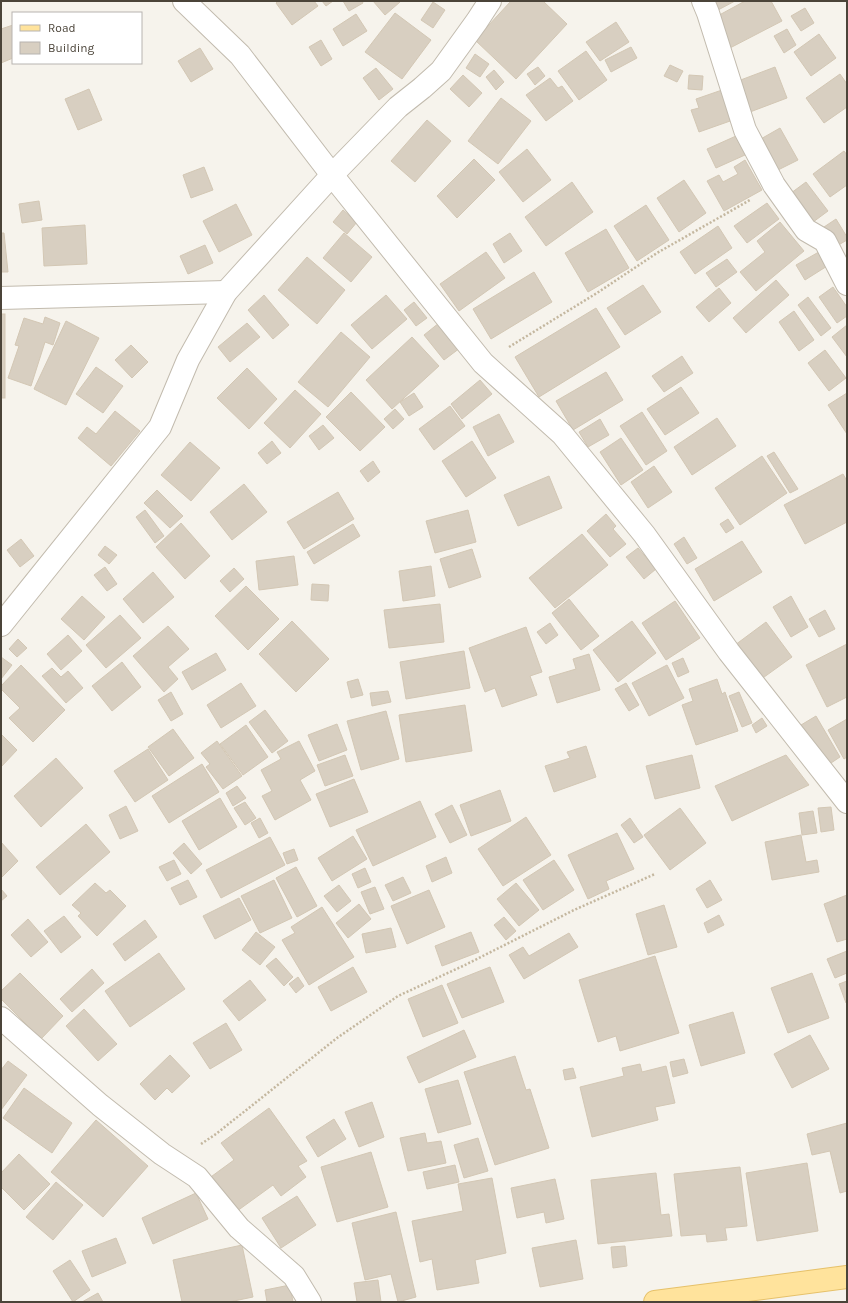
<svg xmlns="http://www.w3.org/2000/svg" width="848" height="1303" font-family="Karla,sans-serif">
<style>
.building{fill:#d8cfc1;stroke:#d3c7b4}
.lines{fill:none;stroke-linecap:round;stroke-linejoin:round}
.minor-casing{stroke:#c2bbae;stroke-width:24}
.major-casing{stroke:#e6c16a;stroke-width:24}
.path{stroke:#c4b79f;stroke-width:2.5;stroke-dasharray:2 2;stroke-linecap:butt}
.minor{stroke:#fff;stroke-width:22}
.major{stroke:#ffe39c;stroke-width:22}
</style>
<rect width="100%" height="100%" fill="#f6f3ec"/>
<g class="building">
<polygon points="278,1 314,1 318,6 292,25 276,3"/>
<polygon points="322,1 333,1 326,6"/>
<polygon points="343,1 362,1 363,3 349,11"/>
<polygon points="373,1 399,1 400,2 385,15"/>
<polygon points="511,1 543,1 567,24 516,79 475,40"/>
<polygon points="714,1 735,1 718,10"/>
<polygon points="745,1 771,1 782,21 728,49 712,19"/>
<polygon points="433,2 445,10 433,28 421,20"/>
<polygon points="805,8 814,23 801,31 791,16"/>
<polygon points="395,13 431,40 402,79 365,52"/>
<polygon points="356,14 367,31 343,46 333,29"/>
<polygon points="616,22 629,42 600,61 586,42"/>
<polygon points="13,25 13,58 1,63 1,29"/>
<polygon points="787,29 796,45 784,53 774,36"/>
<polygon points="819,34 836,58 811,76 794,52"/>
<polygon points="321,40 332,59 321,66 309,47"/>
<polygon points="631,47 637,58 611,72 605,60"/>
<polygon points="200,48 213,69 191,82 178,61"/>
<polygon points="586,51 607,80 579,100 558,71"/>
<polygon points="475,54 489,64 480,77 466,68"/>
<polygon points="670,65 683,71 677,82 664,76"/>
<polygon points="538,67 545,76 535,85 527,74"/>
<polygon points="775,67 787,98 750,112 738,81"/>
<polygon points="376,68 393,89 379,100 363,78"/>
<polygon points="494,70 504,82 496,90 486,77"/>
<polygon points="840,74 847,84 847,107 824,123 806,98"/>
<polygon points="463,75 482,93 469,107 450,89"/>
<polygon points="689,75 703,76 702,90 688,89"/>
<polygon points="550,78 558,88 562,86 573,101 546,121 526,95"/>
<polygon points="89,89 102,120 78,130 65,99"/>
<polygon points="722,90 733,120 699,132 691,110 699,108 696,99"/>
<polygon points="501,98 531,121 498,164 468,141"/>
<polygon points="427,120 451,141 415,182 391,161"/>
<polygon points="780,128 798,160 776,171 759,140"/>
<polygon points="736,136 745,155 716,168 707,149"/>
<polygon points="527,149 551,180 523,202 499,172"/>
<polygon points="844,151 847,155 847,185 830,197 813,174"/>
<polygon points="474,159 495,180 457,218 437,196"/>
<polygon points="745,160 762,190 724,211 707,181 719,175 723,182 738,174 734,167"/>
<polygon points="204,167 213,190 191,198 183,175"/>
<polygon points="684,180 706,213 679,232 657,198"/>
<polygon points="572,182 593,212 546,246 525,217"/>
<polygon points="806,182 828,211 809,225 787,196"/>
<polygon points="39,201 42,220 22,223 19,204"/>
<polygon points="767,203 779,219 747,243 734,226"/>
<polygon points="236,204 252,235 219,252 203,221"/>
<polygon points="646,205 669,240 637,261 614,226"/>
<polygon points="343,210 357,222 347,234 333,222"/>
<polygon points="836,219 847,237 847,240 835,247 824,227"/>
<polygon points="780,222 804,251 756,291 740,272 765,252 757,241"/>
<polygon points="85,225 87,264 44,266 42,228"/>
<polygon points="718,226 732,248 695,274 680,252"/>
<polygon points="606,229 629,268 588,292 565,253"/>
<polygon points="1,233 4,233 8,272 1,272"/>
<polygon points="344,233 372,257 351,282 323,258"/>
<polygon points="510,233 522,251 504,263 493,244"/>
<polygon points="205,245 213,263 188,274 180,256"/>
<polygon points="824,249 832,263 805,280 796,265"/>
<polygon points="486,252 505,278 459,311 440,284"/>
<polygon points="307,257 345,290 317,324 278,290"/>
<polygon points="727,259 737,272 716,287 706,273"/>
<polygon points="534,272 552,302 491,339 473,309"/>
<polygon points="776,280 789,295 746,333 733,318"/>
<polygon points="643,285 661,312 625,335 607,308"/>
<polygon points="833,287 847,307 847,316 837,323 819,297"/>
<polygon points="719,288 731,303 709,322 696,307"/>
<polygon points="264,295 289,325 273,339 248,310"/>
<polygon points="386,295 407,319 372,349 351,325"/>
<polygon points="808,297 831,328 821,336 798,305"/>
<polygon points="414,302 427,318 416,326 404,310"/>
<polygon points="596,308 620,347 539,397 515,357"/>
<polygon points="794,311 814,340 799,351 779,322"/>
<rect x="1" y="314" width="4" height="84"/>
<polygon points="45,317 60,323 53,345 45,342 31,386 8,378 19,346 15,345 24,318 43,324"/>
<polygon points="66,321 99,338 66,405 34,389"/>
<polygon points="247,323 260,337 230,362 218,347"/>
<polygon points="439,323 460,348 444,360 424,335"/>
<polygon points="847,325 847,357 832,337"/>
<polygon points="341,332 370,357 328,407 298,382"/>
<polygon points="412,337 439,366 392,409 366,380"/>
<polygon points="131,345 148,362 132,378 115,360"/>
<polygon points="825,350 846,378 829,391 808,363"/>
<polygon points="682,356 693,373 664,392 652,376"/>
<polygon points="96,367 123,386 103,413 76,394"/>
<polygon points="247,368 277,399 249,429 217,398"/>
<polygon points="606,372 623,400 573,430 556,401"/>
<polygon points="480,380 492,394 462,419 451,404"/>
<polygon points="681,387 699,413 665,435 647,409"/>
<polygon points="295,390 321,414 290,448 264,423"/>
<polygon points="351,392 385,427 360,451 326,417"/>
<polygon points="414,393 423,407 409,416 400,402"/>
<polygon points="847,393 847,434 828,405"/>
<polygon points="450,406 465,426 434,450 419,429"/>
<polygon points="395,409 404,419 393,429 384,419"/>
<polygon points="115,411 140,431 111,466 78,438 87,427 96,434"/>
<polygon points="642,412 667,451 646,465 620,426"/>
<polygon points="499,414 514,442 488,456 473,427"/>
<polygon points="717,418 736,446 692,475 674,447"/>
<polygon points="600,419 609,435 588,447 579,432"/>
<polygon points="323,425 334,438 319,450 309,436"/>
<polygon points="621,438 643,470 621,485 600,452"/>
<polygon points="272,441 281,453 267,464 258,453"/>
<polygon points="472,441 496,478 466,497 442,461"/>
<polygon points="190,442 220,468 191,501 161,475"/>
<polygon points="774,452 798,489 790,493 767,456"/>
<polygon points="762,456 787,493 740,525 715,488"/>
<polygon points="373,461 380,472 368,482 360,471"/>
<polygon points="654,466 672,492 648,508 631,482"/>
<polygon points="843,474 847,481 847,522 805,544 784,505"/>
<polygon points="549,476 562,508 518,526 504,495"/>
<polygon points="244,484 267,512 232,540 210,512"/>
<polygon points="157,490 183,516 170,528 144,503"/>
<polygon points="338,492 354,519 304,549 287,522"/>
<polygon points="145,510 164,536 155,543 136,517"/>
<polygon points="468,510 476,542 435,553 426,521"/>
<polygon points="606,514 616,526 613,529 626,544 610,557 587,531"/>
<polygon points="728,519 734,528 726,533 720,524"/>
<polygon points="181,523 210,556 185,579 156,547"/>
<polygon points="353,524 360,536 314,564 307,552"/>
<polygon points="582,534 608,565 555,608 529,578"/>
<polygon points="684,537 697,558 687,564 674,544"/>
<polygon points="21,539 34,556 20,567 7,550"/>
<polygon points="742,541 762,572 714,601 695,569"/>
<polygon points="105,546 117,555 109,564 98,555"/>
<polygon points="638,548 656,569 644,579 626,557"/>
<polygon points="472,549 481,577 449,588 440,559"/>
<polygon points="294,556 298,585 259,590 256,561"/>
<polygon points="431,566 435,596 403,601 399,571"/>
<polygon points="105,567 117,584 107,591 94,575"/>
<polygon points="234,568 244,579 230,592 220,581"/>
<polygon points="153,572 174,597 143,623 123,599"/>
<polygon points="312,584 329,585 328,601 311,600"/>
<polygon points="246,586 279,619 248,650 215,616"/>
<polygon points="82,596 105,617 84,640 61,619"/>
<polygon points="791,596 808,627 791,637 773,607"/>
<polygon points="569,599 599,636 581,650 552,613"/>
<polygon points="675,601 700,638 666,660 642,623"/>
<polygon points="440,604 444,642 389,648 384,610"/>
<polygon points="825,610 835,629 819,637 809,619"/>
<polygon points="120,615 141,638 106,668 86,645"/>
<polygon points="292,621 329,659 296,692 259,654"/>
<polygon points="632,621 656,653 618,682 593,650"/>
<polygon points="766,622 792,657 760,680 735,645"/>
<polygon points="550,623 558,635 546,644 537,632"/>
<polygon points="168,626 189,649 168,667 178,679 164,692 133,656"/>
<polygon points="526,627 542,672 530,676 537,695 502,707 495,688 485,692 469,648"/>
<polygon points="68,635 82,651 61,670 47,654"/>
<polygon points="18,639 27,648 17,657 9,649"/>
<polygon points="847,644 847,697 827,707 806,665"/>
<polygon points="464,651 470,688 406,699 400,662"/>
<polygon points="216,653 226,670 192,690 182,672"/>
<polygon points="589,654 600,690 557,703 549,677 576,669 573,659"/>
<polygon points="1,657 12,665 1,679"/>
<polygon points="683,658 689,672 678,677 672,663"/>
<polygon points="122,662 141,687 112,711 92,686"/>
<polygon points="21,665 65,710 33,742 9,718 20,708 1,689 1,686"/>
<polygon points="667,665 684,698 649,716 632,683"/>
<polygon points="52,668 61,677 68,671 83,688 66,703 42,676"/>
<polygon points="358,679 363,695 351,698 347,682"/>
<polygon points="717,679 722,694 725,692 738,731 696,745 682,705 693,701 689,689"/>
<polygon points="241,683 256,706 221,728 207,705"/>
<polygon points="626,683 639,705 629,711 615,689"/>
<polygon points="388,691 391,702 372,706 370,693"/>
<polygon points="171,692 183,714 171,721 158,700"/>
<polygon points="739,692 752,723 742,727 729,696"/>
<polygon points="465,705 472,751 406,762 399,715"/>
<polygon points="265,710 288,741 272,753 249,722"/>
<polygon points="386,711 399,759 361,770 347,721"/>
<polygon points="816,716 840,757 825,767 801,725"/>
<polygon points="762,718 767,726 756,733 752,725"/>
<polygon points="847,719 847,757 844,759 828,730"/>
<polygon points="337,724 347,750 319,761 308,735"/>
<polygon points="246,725 268,757 243,775 220,744"/>
<polygon points="173,729 194,758 169,776 148,747"/>
<polygon points="1,734 17,750 1,767"/>
<polygon points="217,741 242,776 223,789 206,767 210,764 201,753"/>
<polygon points="299,741 315,771 300,780 311,800 275,820 262,796 272,791 261,770 281,759 277,752"/>
<polygon points="586,746 596,777 554,792 545,766 570,758 567,752"/>
<polygon points="148,749 168,780 135,802 114,771"/>
<polygon points="345,755 353,776 325,786 317,765"/>
<polygon points="692,755 700,788 655,799 646,766"/>
<polygon points="786,755 809,785 732,821 715,786"/>
<polygon points="56,758 83,788 41,827 14,796"/>
<polygon points="202,764 219,792 169,823 152,796"/>
<polygon points="354,779 368,812 330,827 316,794"/>
<polygon points="237,786 246,798 233,806 226,793"/>
<polygon points="500,790 511,821 471,836 460,805"/>
<polygon points="220,798 237,827 199,850 182,821"/>
<polygon points="420,801 436,837 373,866 356,830"/>
<polygon points="245,802 256,818 245,825 234,808"/>
<polygon points="452,805 467,835 450,843 435,814"/>
<polygon points="126,806 138,831 120,839 109,815"/>
<polygon points="831,807 834,830 821,832 818,808"/>
<polygon points="680,808 706,843 670,870 644,835"/>
<polygon points="813,811 817,833 802,835 799,813"/>
<polygon points="526,817 551,855 503,886 478,849"/>
<polygon points="260,818 268,833 259,838 251,823"/>
<polygon points="630,818 643,837 634,843 621,825"/>
<polygon points="86,824 110,852 60,895 36,867"/>
<polygon points="617,833 634,869 606,881 609,889 588,899 568,855"/>
<polygon points="801,835 806,862 817,860 819,872 772,880 765,842"/>
<polygon points="353,836 367,859 332,881 318,858"/>
<polygon points="270,837 285,865 221,898 206,870"/>
<polygon points="1,842 18,861 1,878"/>
<polygon points="184,843 202,864 191,874 173,853"/>
<polygon points="294,849 298,860 287,864 283,853"/>
<polygon points="446,857 452,873 432,882 426,866"/>
<polygon points="174,860 181,874 167,881 159,867"/>
<polygon points="554,860 574,890 543,910 523,880"/>
<polygon points="296,867 317,906 297,917 276,878"/>
<polygon points="365,868 371,882 358,888 352,874"/>
<polygon points="403,877 411,893 393,901 385,885"/>
<polygon points="188,880 197,897 180,905 171,888"/>
<polygon points="274,880 292,918 260,933 241,896"/>
<polygon points="710,880 722,900 707,908 696,889"/>
<polygon points="95,883 106,893 110,890 126,906 97,936 78,916 81,913 72,905"/>
<polygon points="516,883 539,910 519,926 497,899"/>
<polygon points="339,885 351,901 337,912 324,896"/>
<polygon points="375,887 384,909 370,914 361,892"/>
<polygon points="1,889 7,896 1,901"/>
<polygon points="429,890 445,927 407,944 391,906"/>
<polygon points="847,895 847,939 837,942 824,904"/>
<polygon points="239,898 251,920 215,939 203,916"/>
<polygon points="359,904 371,919 348,938 336,923"/>
<polygon points="664,905 677,947 648,955 636,914"/>
<polygon points="322,907 354,957 309,985 282,940 295,933 291,927"/>
<polygon points="719,915 724,925 708,933 704,923"/>
<polygon points="64,916 81,937 61,953 44,931"/>
<polygon points="504,917 516,931 506,940 494,925"/>
<polygon points="28,919 48,942 31,957 11,935"/>
<polygon points="145,920 157,937 125,961 113,944"/>
<polygon points="391,928 396,947 366,953 362,934"/>
<polygon points="256,932 275,947 260,965 242,950"/>
<polygon points="471,932 479,952 442,966 435,946"/>
<polygon points="569,933 578,947 524,979 509,955 523,947 529,956"/>
<polygon points="847,951 847,973 835,978 827,959"/>
<polygon points="159,953 185,989 130,1027 105,991"/>
<polygon points="655,956 679,1033 620,1051 616,1036 598,1042 579,980"/>
<polygon points="276,958 293,977 284,986 266,966"/>
<polygon points="353,967 367,992 331,1011 318,987"/>
<polygon points="490,967 504,1002 462,1018 447,984"/>
<polygon points="92,969 104,983 72,1012 60,999"/>
<polygon points="20,973 63,1016 41,1039 1,999 1,991"/>
<polygon points="812,973 829,1018 788,1033 771,988"/>
<polygon points="298,977 304,986 296,993 289,984"/>
<polygon points="250,980 266,1000 239,1021 223,1001"/>
<polygon points="847,981 847,1003 846,1003 839,984"/>
<polygon points="442,985 458,1023 423,1037 408,999"/>
<polygon points="84,1009 117,1044 98,1061 66,1026"/>
<polygon points="733,1012 745,1053 701,1066 689,1025"/>
<polygon points="226,1023 242,1050 210,1069 193,1043"/>
<polygon points="464,1030 476,1057 419,1083 407,1057"/>
<polygon points="810,1035 829,1069 792,1088 774,1054"/>
<polygon points="170,1055 190,1076 172,1093 167,1088 155,1100 140,1084"/>
<polygon points="515,1056 526,1090 530,1089 549,1148 495,1165 464,1072"/>
<polygon points="684,1059 688,1073 673,1077 670,1062"/>
<polygon points="8,1061 27,1075 1,1110 1,1070"/>
<polygon points="640,1064 642,1072 666,1066 675,1103 655,1107 658,1120 592,1137 580,1087 624,1076 622,1068"/>
<polygon points="573,1068 576,1078 565,1080 563,1070"/>
<polygon points="458,1080 471,1124 438,1133 425,1089"/>
<polygon points="24,1088 72,1123 52,1153 3,1118"/>
<polygon points="372,1102 384,1137 359,1147 345,1112"/>
<polygon points="269,1108 307,1161 298,1166 306,1177 281,1196 273,1185 233,1214 208,1179 234,1160 221,1143"/>
<polygon points="334,1119 346,1139 318,1157 306,1137"/>
<polygon points="96,1120 148,1166 103,1217 51,1172"/>
<polygon points="847,1123 847,1191 840,1193 830,1151 812,1155 807,1134"/>
<polygon points="425,1133 427,1143 441,1141 446,1163 408,1171 400,1138"/>
<polygon points="478,1138 488,1171 464,1178 454,1145"/>
<polygon points="371,1152 388,1207 337,1222 321,1167"/>
<polygon points="19,1154 50,1184 24,1210 1,1187 1,1173"/>
<polygon points="807,1163 818,1231 757,1241 746,1173"/>
<polygon points="455,1165 459,1182 427,1189 423,1172"/>
<polygon points="740,1167 747,1226 725,1228 727,1240 707,1242 706,1234 681,1236 674,1174"/>
<polygon points="656,1173 661,1215 669,1214 672,1236 598,1244 591,1180"/>
<polygon points="492,1178 506,1253 475,1260 479,1283 437,1290 432,1259 420,1262 412,1221 463,1211 458,1184"/>
<polygon points="555,1179 564,1219 546,1223 544,1212 517,1218 511,1188"/>
<polygon points="56,1182 83,1205 53,1240 26,1217"/>
<polygon points="196,1193 208,1219 153,1244 142,1218"/>
<polygon points="297,1196 316,1225 281,1248 262,1218"/>
<polygon points="396,1212 416,1297 398,1302 391,1274 365,1280 352,1223"/>
<polygon points="116,1238 126,1263 92,1277 82,1251"/>
<polygon points="576,1240 583,1279 540,1287 532,1248"/>
<polygon points="242,1245 253,1297 229,1302 182,1302 173,1260"/>
<polygon points="625,1246 627,1266 613,1268 611,1247"/>
<polygon points="70,1260 90,1290 73,1302 53,1271"/>
<polygon points="378,1280 381,1302 357,1302 354,1283"/>
<polygon points="290,1285 293,1302 267,1302 265,1290"/>
<polygon points="98,1293 103,1302 82,1302"/>
</g>
<g class="lines">
<defs>
<g id="minor">
<polyline points="184,1 240,55 332,175 483,363 562,434 644,534 729,652 847,802"/>
<polyline points="703,1 708,13 745,130 774,185 806,230 825,241 847,284"/>
<polyline points="1,298 226,292"/>
<polyline points="1,625 160,427 188,360 226,292 332,175 398,107 422,88 441,71 477,21 490,1"/>
<polyline points="1,1018 100,1105 162,1154 197,1177 239,1228 294,1276 310,1302"/>
</g>
<polyline id="major" points="655,1302 847,1277"/>
</defs>
<use href="#minor" class="minor-casing"/>
<use href="#major" class="major-casing"/>
<g class="path">
<polyline points="509,347 597,293 657,253 750,200"/>
<polyline points="201,1144 216,1134 337,1038 398,996 465,965 574,910 655,874"/>
</g>
<use href="#minor" class="minor"/>
<use href="#major" class="major"/>
</g>
<rect width="848" height="1303" fill="none" stroke="#4b4439" stroke-width="4"/>
<rect x="12" y="12" width="130" height="52" fill="#ffffff" stroke="#b7b4b0"/>
<rect x="20" y="25" width="20" height="6" fill="#ffe39c" stroke="#b7b4b0"/>
<text x="48" y="32" font-size="12" fill="#4b4439">Road</text>
<rect x="20" y="42" width="20" height="12" fill="#d8cfc1" stroke="#b7b4b0"/>
<text x="48" y="52" font-size="12" fill="#4b4439">Building</text>
</svg>
